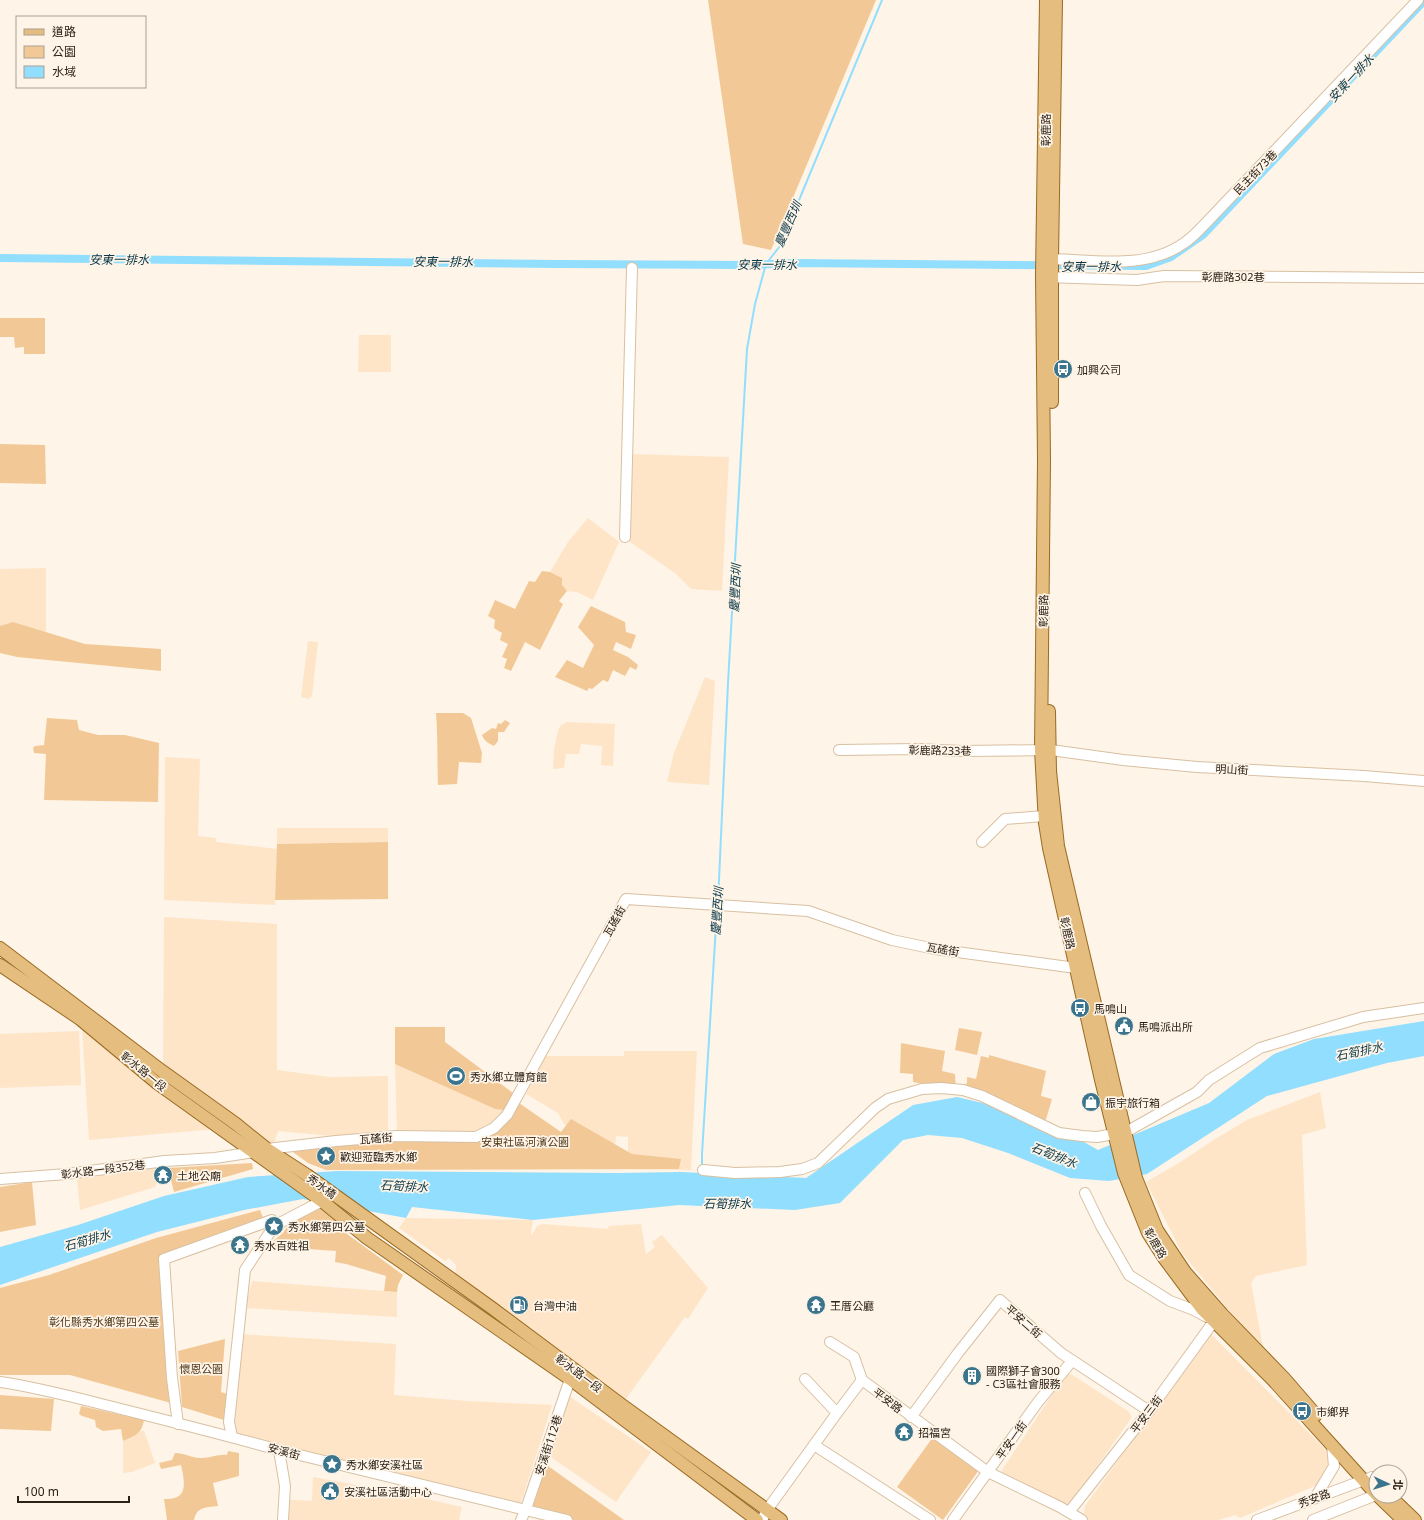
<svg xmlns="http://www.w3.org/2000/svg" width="1424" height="1520" font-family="'Noto Sans','Noto Sans TC',sans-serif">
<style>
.built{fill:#fee5c8}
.green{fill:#f2c996}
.water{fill:#92defe}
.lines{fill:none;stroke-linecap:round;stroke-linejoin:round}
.stream{stroke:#92defe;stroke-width:2}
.canal{stroke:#92defe;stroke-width:8}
.minor-casing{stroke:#d8c0a2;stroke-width:12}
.major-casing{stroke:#996a22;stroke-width:14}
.minor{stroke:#fff;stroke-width:10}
.major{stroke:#e5bd7e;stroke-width:12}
.labels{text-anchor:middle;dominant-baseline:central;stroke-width:3.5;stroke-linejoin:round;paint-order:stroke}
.street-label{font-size:11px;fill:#2c2217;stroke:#fef4e7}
.poi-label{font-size:11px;fill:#2c2217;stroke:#fef4e7;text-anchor:start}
.park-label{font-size:11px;fill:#4f3819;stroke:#fef4e7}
.water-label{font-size:12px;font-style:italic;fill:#0b394a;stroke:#fef4e7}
</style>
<rect width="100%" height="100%" fill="#fef4e7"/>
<g class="built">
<polygon points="359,335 391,335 391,372 358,372"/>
<polygon points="630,454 729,457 722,591 691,589 675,573 627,540"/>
<polygon points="588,518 619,542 593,600 577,592 567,591 562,585 562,578 550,572 568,542"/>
<polygon points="46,568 46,633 0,626 0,569"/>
<polygon points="308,641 318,642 312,696 309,699 301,697"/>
<polygon points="705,677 715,681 709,785 667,782 674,753"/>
<polygon points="567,722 615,724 613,766 601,765 602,746 581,744 579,754 566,754 564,768 553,769 554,750 558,730 561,725"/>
<polygon points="165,757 200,759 198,836 216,838 216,842 277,849 275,905 164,900"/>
<polygon points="277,828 388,828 388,842 277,844"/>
<polygon points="164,917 277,924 277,1070 330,1077 388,1076 388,1135 331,1136 278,1131 273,1146 163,1068"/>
<polygon points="82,1028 217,1129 89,1140"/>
<polygon points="79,1031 81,1085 0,1088 0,1034"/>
<polygon points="624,1051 697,1051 691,1170 628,1169 628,1137 616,1136 615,1144 603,1144 564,1124 558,1113 526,1094 545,1056 624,1056"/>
<polygon points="395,1064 495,1109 504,1110 499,1117 483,1133 397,1136"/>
<polygon points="1320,1092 1326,1128 1302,1135 1307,1265 1256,1276 1251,1283 1263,1347 1250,1336 1182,1253 1146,1182 1179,1163 1212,1141 1247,1120"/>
<polygon points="164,1167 155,1187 80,1210 77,1178"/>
<polygon points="406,1218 533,1220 531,1233 532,1235 537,1226 543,1224 608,1229 609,1226 641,1224 646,1254 655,1247 652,1242 662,1235 708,1288 688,1319 685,1317 623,1403 455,1277 456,1265 449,1258 445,1261 399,1228"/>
<polygon points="252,1281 397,1292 397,1317 245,1308"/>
<polygon points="1210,1333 1332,1456 1332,1461 1317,1485 1240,1518 1235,1515 1219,1520 1088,1520 1084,1513 1085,1506"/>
<polygon points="239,1334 396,1344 394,1395 467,1401 552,1405 520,1506 231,1439"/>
<polygon points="1071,1374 1128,1411 1132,1417 1069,1506 1003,1475 1002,1470 1065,1375"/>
<polygon points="566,1394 651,1452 616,1502 545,1453"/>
<polygon points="141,1431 144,1431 155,1463 132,1472 123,1473 123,1441 132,1438"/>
<polygon points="313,1477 400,1493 462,1507 459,1520 281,1520 281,1499 312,1501"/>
</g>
<g class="green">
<polygon points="708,0 876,0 771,250 743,244"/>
<polygon points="0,318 45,318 45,354 24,354 24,347 15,348 14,337 0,337"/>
<polygon points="0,444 45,445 46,484 0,483"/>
<polygon points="542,571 550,572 562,578 562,585 567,591 559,601 563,604 540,650 525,642 511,671 504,668 507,659 502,657 508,644 500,640 502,633 494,628 495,620 488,616 495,600 515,609 529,581 535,582"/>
<polygon points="591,606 625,622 626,632 636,635 631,649 616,642 613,650 628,657 638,665 636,670 630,667 625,676 613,670 608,682 603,680 592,689 589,688 587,691 555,677 567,660 583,668 594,645 578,627"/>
<polygon points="13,622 85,644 161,649 161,671 17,657 0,653 0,626"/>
<path d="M436 713H463L471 718 482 753 481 763 459 762 457 784 438 785C437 761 438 737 436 713Z"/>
<polygon points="47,718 77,720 79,730 98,735 125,735 159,743 158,802 44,800 46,754 34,753 33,748 35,746 44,745"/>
<path d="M505 720 510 723 504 732H498V741L494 746C488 743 484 741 482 735L492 728 496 729 498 723 501 724Z"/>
<polygon points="388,842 388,899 275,900 277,844"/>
<polygon points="395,1027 445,1027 445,1042 513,1093 504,1110 495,1109 395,1064"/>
<polygon points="959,1028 982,1032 977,1055 955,1050"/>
<polygon points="901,1043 945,1051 942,1071 955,1074 956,1088 937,1087 913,1082 913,1074 900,1073"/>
<polygon points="989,1055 1046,1071 1041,1096 1052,1099 1044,1126 959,1089 967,1083 967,1077 976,1079 981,1056 989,1058"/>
<polygon points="519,1103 561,1132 571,1119 632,1154 681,1159 679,1169 326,1170 308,1163 282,1144 404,1140 474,1141"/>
<polygon points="252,1163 253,1169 174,1192 168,1168"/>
<polygon points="32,1182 36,1225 0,1232 0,1187"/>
<polygon points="322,1205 345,1222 343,1231 403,1275 398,1285 397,1292 384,1291 386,1276 346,1264 335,1262 336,1251 267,1246 283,1233 290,1222"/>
<polygon points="260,1210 263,1218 161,1257 171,1403 70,1375 0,1375 0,1288 49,1275 156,1238"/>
<polygon points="225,1339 221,1392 230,1395 227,1421 182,1407 178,1351"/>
<polygon points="0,1395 54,1399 51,1431 0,1429"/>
<path d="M81 1406 144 1420C142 1433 136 1436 123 1441L121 1429 103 1431 96 1427 95 1420 82 1416 79 1414Z"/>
<polygon points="933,1437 979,1470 943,1520 897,1487"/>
<path d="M228 1451 239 1453V1476L213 1483 218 1506C206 1508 197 1506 194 1520H167L164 1499C168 1499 173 1499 177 1497 188 1493 183 1474 181 1465L161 1469 159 1463 172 1460 175 1453C184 1453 192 1458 201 1458 211 1458 218 1454 227 1455Z"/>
<polygon points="548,1466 624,1520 573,1520 533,1510 530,1506 541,1468"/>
</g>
<polygon class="water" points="1424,1021 1424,1056 1387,1063 1267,1096 1147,1174 1109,1181 1070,1178 1008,1153 962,1138 928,1135 903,1140 840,1203 795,1210 679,1205 533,1220 412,1207 406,1218 303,1199 244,1210 157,1232 0,1285 0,1247 78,1225 164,1196 248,1177 337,1171 618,1173 681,1172 806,1178 913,1105 957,1097 1008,1109 1077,1138 1098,1150 1209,1103 1274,1054 1314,1039"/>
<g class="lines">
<g class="stream">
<polyline points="718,902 728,683 747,349 755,304 766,264 780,246 882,0"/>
<polyline points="702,1168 702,1154 717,909"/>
</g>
<polyline class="canal" points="0,258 559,264 752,265 793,263 1146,266 1171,257 1203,235 1424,1"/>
<defs>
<g id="minor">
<path d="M1052 259C1094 260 1147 270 1184 243 1192 238 1198 231 1205 224L1418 0"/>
<polyline points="1044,277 1137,280 1164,276 1424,278"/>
<polyline points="625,537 632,268"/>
<polyline points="839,750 918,749 963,751 1051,750 1123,760 1197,767 1364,776 1424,781"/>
<polyline points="982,842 1005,819 1044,816"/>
<polyline points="703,1170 735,1173 780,1172 802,1169 818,1163 875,1108 888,1099 922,1089 941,1088 963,1090 982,1096 1059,1133 1082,1136 1097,1137 1126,1132 1197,1092 1209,1080 1260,1048 1363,1017 1424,1008"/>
<polyline points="0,1179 67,1174 165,1161 215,1158 254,1152 267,1149 336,1141 397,1136 476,1137 494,1128 507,1115 626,899 808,911 892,940 935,949 1076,968 1080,973"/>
<polyline points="1085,1193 1101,1226 1129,1275 1170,1301 1194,1310 1207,1317"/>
<polyline points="830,1342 854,1357 862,1380"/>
<polyline points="805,1379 837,1413"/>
<path d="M0 1382C42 1388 84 1400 125 1410 177 1423 228 1436 279 1450L567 1520"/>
<polyline points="911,1417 958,1353 1000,1300 1061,1353 1149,1411"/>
<polyline points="178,1424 172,1378 164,1259 272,1220 274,1226"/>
<polyline points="232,1437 229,1422 245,1270 274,1226 322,1201"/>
<polyline points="814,1445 930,1520"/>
<polyline points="279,1450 285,1486 283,1520"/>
<polyline points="1315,1498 1334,1466 1332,1445"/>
<polyline points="1069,1512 1149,1411 1214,1321 1219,1317"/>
<polyline points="521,1520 526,1509 570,1379 574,1374"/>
<polyline points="762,1520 767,1510 837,1413 862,1380 988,1472 1060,1507 1082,1520"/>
<polyline points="953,1520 1038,1402 1072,1361"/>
<polyline points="1257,1520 1372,1477"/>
<polyline points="1313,1520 1376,1495"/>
</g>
<g id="major">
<polyline points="1046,0 1042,276 1044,460 1041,750 1045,823 1049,848 1101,1080 1124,1173 1148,1233 1164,1258 1202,1309 1273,1380 1376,1494"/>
<polyline points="1052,402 1052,259 1056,0"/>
<polyline points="1049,711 1050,771 1058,846 1136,1178 1157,1230 1185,1272 1222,1314 1284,1378 1316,1415"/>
<polyline points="0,948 162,1071 236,1124 267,1149 307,1175 492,1308 622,1405 781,1520"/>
<polyline points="0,965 80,1019 157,1083 322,1201 367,1238 570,1379 757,1520"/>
<polyline points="1378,1496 1403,1520"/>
<polyline points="1390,1496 1415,1520"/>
</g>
</defs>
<use href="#minor" class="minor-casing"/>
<use href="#major" class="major-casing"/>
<use href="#minor" class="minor"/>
<use href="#major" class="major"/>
</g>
<defs>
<symbol id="bus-disc" viewBox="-11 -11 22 22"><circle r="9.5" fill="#3a758d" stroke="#fef4e7"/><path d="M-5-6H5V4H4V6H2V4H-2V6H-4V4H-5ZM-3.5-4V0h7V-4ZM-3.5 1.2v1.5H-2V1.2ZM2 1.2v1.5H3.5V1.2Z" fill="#fff"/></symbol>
<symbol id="civic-disc" viewBox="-11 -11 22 22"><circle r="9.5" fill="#3a758d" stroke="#fef4e7"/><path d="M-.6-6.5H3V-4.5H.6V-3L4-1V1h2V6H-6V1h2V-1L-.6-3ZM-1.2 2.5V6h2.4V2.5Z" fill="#fff"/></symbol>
<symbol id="stadium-disc" viewBox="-11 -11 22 22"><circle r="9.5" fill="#3a758d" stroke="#fef4e7"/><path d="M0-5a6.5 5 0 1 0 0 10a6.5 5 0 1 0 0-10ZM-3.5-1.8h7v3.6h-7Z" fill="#fff"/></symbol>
<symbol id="shop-disc" viewBox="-11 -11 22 22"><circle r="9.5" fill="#3a758d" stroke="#fef4e7"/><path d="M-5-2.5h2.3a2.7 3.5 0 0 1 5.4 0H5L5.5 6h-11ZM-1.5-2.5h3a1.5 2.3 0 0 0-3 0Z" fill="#fff"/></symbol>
<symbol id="sight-disc" viewBox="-11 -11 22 22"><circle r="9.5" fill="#3a758d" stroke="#fef4e7"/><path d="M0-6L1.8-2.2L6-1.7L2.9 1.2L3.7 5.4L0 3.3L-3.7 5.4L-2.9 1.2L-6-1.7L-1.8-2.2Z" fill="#fff"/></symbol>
<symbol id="temple-disc" viewBox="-11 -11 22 22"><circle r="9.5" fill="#3a758d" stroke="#fef4e7"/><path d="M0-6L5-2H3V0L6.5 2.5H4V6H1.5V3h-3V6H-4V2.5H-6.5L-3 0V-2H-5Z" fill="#fff"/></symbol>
<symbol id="fuel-disc" viewBox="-11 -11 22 22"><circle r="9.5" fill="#3a758d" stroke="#fef4e7"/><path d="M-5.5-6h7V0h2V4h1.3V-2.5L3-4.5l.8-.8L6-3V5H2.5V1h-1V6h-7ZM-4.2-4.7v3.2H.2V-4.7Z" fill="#fff"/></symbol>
<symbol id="building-disc" viewBox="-11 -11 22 22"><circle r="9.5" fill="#3a758d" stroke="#fef4e7"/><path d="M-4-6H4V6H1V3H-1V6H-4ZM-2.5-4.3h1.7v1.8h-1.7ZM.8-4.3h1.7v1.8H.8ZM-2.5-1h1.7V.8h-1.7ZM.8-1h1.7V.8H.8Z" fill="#fff"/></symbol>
</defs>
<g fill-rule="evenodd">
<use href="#bus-disc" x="1052" y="358" width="22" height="22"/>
<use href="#bus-disc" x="1069" y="997" width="22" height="22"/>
<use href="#civic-disc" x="1113" y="1015" width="22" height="22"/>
<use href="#stadium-disc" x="445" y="1065" width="22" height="22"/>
<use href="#shop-disc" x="1080" y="1091" width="22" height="22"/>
<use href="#sight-disc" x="315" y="1145" width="22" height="22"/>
<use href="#temple-disc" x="152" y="1164" width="22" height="22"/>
<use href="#sight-disc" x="263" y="1215" width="22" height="22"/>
<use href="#temple-disc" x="229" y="1234" width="22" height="22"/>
<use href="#fuel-disc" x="508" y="1294" width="22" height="22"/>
<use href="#temple-disc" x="805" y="1294" width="22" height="22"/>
<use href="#building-disc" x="961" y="1365" width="22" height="22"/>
<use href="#bus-disc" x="1291" y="1400" width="22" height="22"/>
<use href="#temple-disc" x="893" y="1421" width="22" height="22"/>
<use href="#sight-disc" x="321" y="1453" width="22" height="22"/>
<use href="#civic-disc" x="319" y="1480" width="22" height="22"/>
</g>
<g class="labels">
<g class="street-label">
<text transform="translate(1045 130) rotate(-90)">彰鹿路</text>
<text transform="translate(1255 172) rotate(-46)">民主街73巷</text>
<text x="1233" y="276">彰鹿路302巷</text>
<text transform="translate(1043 611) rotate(-89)">彰鹿路</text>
<text transform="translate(940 750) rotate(1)">彰鹿路233巷</text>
<text transform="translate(1232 769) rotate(3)">明山街</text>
<text transform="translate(614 921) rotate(-61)">瓦磘街</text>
<text transform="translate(1068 933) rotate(77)">彰鹿路</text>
<text transform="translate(943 949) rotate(9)">瓦磘街</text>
<text transform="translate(144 1071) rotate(39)">彰水路一段</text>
<text transform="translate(376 1138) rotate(-4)">瓦磘街</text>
<text transform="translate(103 1169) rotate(-7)">彰水路一段352巷</text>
<text transform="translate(322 1186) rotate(36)">秀水橋</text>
<text transform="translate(1156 1243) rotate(60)">彰鹿路</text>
<text transform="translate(1024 1321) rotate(41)">平安二街</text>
<text transform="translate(579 1373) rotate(37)">彰水路一段</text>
<text transform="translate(888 1400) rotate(37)">平安路</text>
<text transform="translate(1146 1414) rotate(-53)">平安三街</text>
<text transform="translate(1011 1440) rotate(-55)">平安一街</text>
<text transform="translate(548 1445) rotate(-72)">安溪街112巷</text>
<text transform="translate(284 1451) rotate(15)">安溪街</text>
<text transform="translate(1314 1498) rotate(-20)">秀安路</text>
</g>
<g class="poi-label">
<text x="1077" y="369">加興公司</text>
<text x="1094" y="1008">馬鳴山</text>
<text x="1138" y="1026">馬鳴派出所</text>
<text x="470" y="1076">秀水鄉立體育館</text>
<text x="1105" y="1102">振宇旅行箱</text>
<text x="340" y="1156">歡迎蒞臨秀水鄉</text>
<text x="177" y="1175">土地公廟</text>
<text x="288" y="1226">秀水鄉第四公墓</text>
<text x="254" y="1245">秀水百姓祖</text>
<text x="533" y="1305">台灣中油</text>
<text x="830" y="1305">王厝公廳</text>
<text x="986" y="1370">國際獅子會300<tspan x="986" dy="13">- C3區社會服務</tspan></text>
<text x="1316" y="1411">市鄉界</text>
<text x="918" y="1432">招福宮</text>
<text x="346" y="1464">秀水鄉安溪社區</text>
<text x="344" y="1491">安溪社區活動中心</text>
</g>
<g class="park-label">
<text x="525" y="1141">安東社區河濱公園</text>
<text x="104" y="1321">彰化縣秀水鄉第四公墓</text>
<text x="201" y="1368">懷恩公園</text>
</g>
<g class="water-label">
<text transform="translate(1351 78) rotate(-47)">安東一排水</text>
<text transform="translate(788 224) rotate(-66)">慶豐西圳</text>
<text x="119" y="259">安東一排水</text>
<text x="443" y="261">安東一排水</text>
<text x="767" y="264">安東一排水</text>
<text x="1091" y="266">安東一排水</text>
<text transform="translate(735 588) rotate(-87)">慶豐西圳</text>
<text transform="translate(717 911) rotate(-86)">慶豐西圳</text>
<text transform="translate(1359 1051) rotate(-12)">石筍排水</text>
<text transform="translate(1054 1155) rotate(22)">石筍排水</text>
<text transform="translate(404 1186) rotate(3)">石筍排水</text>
<text x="727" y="1203">石筍排水</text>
<text transform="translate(87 1240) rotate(-16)">石筍排水</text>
</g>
</g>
<rect x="16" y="16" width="130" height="72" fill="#fef4e7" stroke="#aaa094"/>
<rect x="24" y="29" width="20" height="6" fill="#e5bd7e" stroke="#aaa094"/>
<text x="52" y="36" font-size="12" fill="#2c2217">道路</text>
<rect x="24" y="46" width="20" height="12" fill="#f2c996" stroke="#aaa094"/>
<text x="52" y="56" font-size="12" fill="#2c2217">公園</text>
<rect x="24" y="66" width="20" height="12" fill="#92defe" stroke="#aaa094"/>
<text x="52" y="76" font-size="12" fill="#2c2217">水域</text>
<g transform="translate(1388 1484) rotate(94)"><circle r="19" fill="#fef4e7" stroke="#aaa094"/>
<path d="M0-3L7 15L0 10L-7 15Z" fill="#3a758d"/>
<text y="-6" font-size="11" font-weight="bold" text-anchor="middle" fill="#2c2217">北</text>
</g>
<path d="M18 1496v6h111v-6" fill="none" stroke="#2c2217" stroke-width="2"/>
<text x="24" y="1496" font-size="12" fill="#2c2217" stroke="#fef4e7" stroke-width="3" paint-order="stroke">100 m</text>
</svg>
